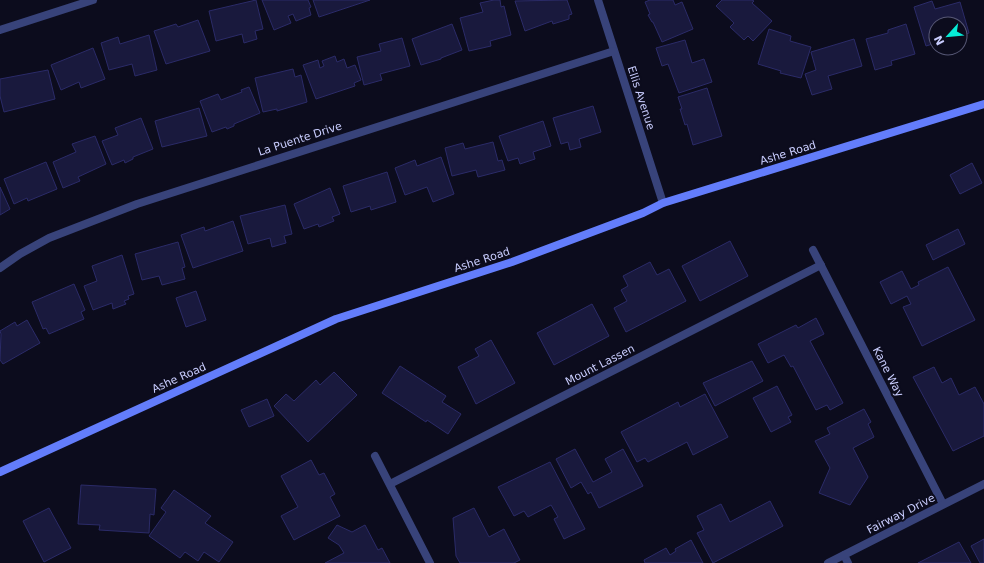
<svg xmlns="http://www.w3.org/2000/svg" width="984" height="563" font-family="'DejaVu Sans',sans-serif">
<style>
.building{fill:#19193d;stroke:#2b2b68}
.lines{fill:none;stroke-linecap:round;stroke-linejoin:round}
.street{stroke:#38437a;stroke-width:8}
.secondary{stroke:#637dfb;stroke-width:8}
.labels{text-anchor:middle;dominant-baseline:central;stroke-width:4;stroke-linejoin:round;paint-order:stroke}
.street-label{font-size:11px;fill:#c9cdfe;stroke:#0c0c1d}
</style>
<rect width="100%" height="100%" fill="#0c0c1d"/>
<g class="building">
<polygon points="256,0 263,29 255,31 257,39 244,43 242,34 216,41 209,11"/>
<polygon points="262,0 308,0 311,7 309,8 311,15 296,21 293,14 288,16 291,23 274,30"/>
<polygon points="313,0 370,0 319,17"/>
<polygon points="494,0 500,0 501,7 504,6 511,35 490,41 491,46 469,51 460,18 483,12 480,3"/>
<polygon points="567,0 572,14 569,15 569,19 553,24 552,21 525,31 515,1"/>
<polygon points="650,0 673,0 675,5 682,2 693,29 662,42 653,22 652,22 648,15 650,14 645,2"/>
<polygon points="722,0 752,0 754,1 752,3 772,21 753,41 748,36 744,40 730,27 734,23 716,6"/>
<polygon points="932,1 935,9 960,2 969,33 960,36 960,24 936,24 936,43 926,46 914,7"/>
<polygon points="198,20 210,51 166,64 154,31 176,24 178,27"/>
<polygon points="452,24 462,50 441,58 441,59 421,65 412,39"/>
<polygon points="906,24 915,54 891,61 892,65 875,70 866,39 888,33 888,30"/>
<polygon points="769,29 791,36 790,41 811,47 801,78 780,73 781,71 758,64"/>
<polygon points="149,35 157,70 135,76 132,64 109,70 101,43 118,37 120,44"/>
<polygon points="402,38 410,66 380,74 382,80 364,85 357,57 381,51 379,44"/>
<polygon points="854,39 862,66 828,76 832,89 812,95 805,74 816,70 811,52"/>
<polygon points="685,40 692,63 704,59 712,82 679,93 668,64 662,66 656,48"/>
<polygon points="93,48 105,79 81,88 79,82 61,90 51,65"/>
<polygon points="335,56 337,62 344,59 347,68 355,65 361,80 354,83 355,86 316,99 303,65 318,60 320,68 324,66 322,61"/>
<polygon points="293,69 295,77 301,75 307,102 277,111 277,109 263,112 255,78"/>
<polygon points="48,70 55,99 4,112 0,96 0,79"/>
<polygon points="249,87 260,113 234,124 234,126 227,129 226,127 212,132 200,101 218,94 221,100 242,92 241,90"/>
<polygon points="707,88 722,136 693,145 687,124 685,125 680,109 682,109 678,97"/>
<polygon points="593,106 601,132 579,139 581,147 570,150 568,142 561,144 553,118"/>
<polygon points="199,108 207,136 162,147 155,121"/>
<polygon points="141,118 153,149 133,157 133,159 125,163 124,160 112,165 102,141 118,135 115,128"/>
<polygon points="543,121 551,146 533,152 535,159 520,164 518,158 508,161 499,136"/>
<polygon points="95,136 106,164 78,177 80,181 63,188 53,162 76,152 72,144"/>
<polygon points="493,142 498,161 502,160 505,170 478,177 476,170 452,176 445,148 463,143 465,149"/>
<polygon points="441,157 454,194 433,202 427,187 405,195 395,168 415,160 417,166"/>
<polygon points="46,162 57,189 28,201 27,198 14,204 4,179"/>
<polygon points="972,163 982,183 960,194 950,175"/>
<polygon points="387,172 396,202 371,210 370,206 351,212 343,186"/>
<polygon points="0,187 10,209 0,215"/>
<polygon points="330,188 340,214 332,217 334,221 319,227 318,224 304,229 294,204"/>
<polygon points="285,205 292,234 284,236 286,243 272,247 270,238 248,244 240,216"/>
<polygon points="233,221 243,251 193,268 181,235 204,227 205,231"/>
<polygon points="958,229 965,244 933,260 926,245"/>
<polygon points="730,241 748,276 700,301 682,266"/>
<polygon points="178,242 185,267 182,268 185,279 162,285 159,276 142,280 135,254"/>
<polygon points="122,255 134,294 128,296 129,299 124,301 126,304 113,309 112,303 93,310 84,286 97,281 92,266"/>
<polygon points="650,262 657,275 669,269 686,301 626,332 614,308 627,301 621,290 628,286 623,276"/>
<polygon points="948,267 975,320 922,346 903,307 911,304 907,296 891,304 880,282 902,271 911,289 919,285 918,282"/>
<polygon points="74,284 85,310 81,312 84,319 49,334 46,328 43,329 32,302"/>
<polygon points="196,291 206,320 186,327 176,298"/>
<polygon points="592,304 609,336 554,365 537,333"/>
<polygon points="816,318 824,334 810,341 843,403 830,410 827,405 816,410 793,366 791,367 784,355 768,363 758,344 796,325 798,328"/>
<polygon points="27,320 40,343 3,364 0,360 1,334 0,331 15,322 17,326"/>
<polygon points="491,340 515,383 476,404 458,367 479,356 475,349"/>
<polygon points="752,361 763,381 715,406 703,383"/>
<polygon points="400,366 446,396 442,402 461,414 448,434 427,420 426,422 382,393"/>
<polygon points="934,367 942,383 951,378 959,395 975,387 984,404 984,436 953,451 913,377"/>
<polygon points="334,372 357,395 308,442 274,406 286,394 294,401 316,380 320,385"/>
<polygon points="777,386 792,415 788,417 791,422 771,432 753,398"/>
<polygon points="705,394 728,437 693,455 687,442 648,462 645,458 637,462 621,432 678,402 680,407"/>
<polygon points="267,399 274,416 249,427 241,410"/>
<polygon points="864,409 871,422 868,424 874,437 853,448 868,477 850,505 819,493 830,468 815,441 830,434 827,428"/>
<polygon points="575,449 593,482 612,472 605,459 623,449 643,486 599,508 591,492 588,494 581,482 571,488 556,459"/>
<polygon points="311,460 319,475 324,473 335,494 330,497 340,516 294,540 281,516 298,507 281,476"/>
<polygon points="550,462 585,529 564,539 554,519 558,517 551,505 528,517 524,511 514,516 498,487"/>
<polygon points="81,485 156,489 154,515 150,514 149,533 99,530 100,525 78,524"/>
<polygon points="174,490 211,516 205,523 233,542 219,562 204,552 198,561 185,552 180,558 149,536 166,512 161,508"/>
<polygon points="770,501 783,526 713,563 697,533 704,530 697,516 721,504 730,522"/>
<polygon points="49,508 71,548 44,562 23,521"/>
<polygon points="474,508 489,537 504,529 520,560 514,563 460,563 456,556 453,518"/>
<polygon points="337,525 352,532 365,525 378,550 382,548 390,563 325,563 344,553 339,545 328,538"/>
<polygon points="984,539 984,563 980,563 971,546"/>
<polygon points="691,540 703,563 645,563 644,560 666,548 670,555 676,551 675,549"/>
<polygon points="959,542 971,563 918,563"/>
</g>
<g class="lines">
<g class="street">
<polyline points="598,0 663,203"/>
<polyline points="0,30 93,0"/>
<polyline points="813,250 943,504"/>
<polyline points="0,268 20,254 49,238 137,204 614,51"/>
<polyline points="375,456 430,563"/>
<polyline points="390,484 821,265"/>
<polyline points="844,555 848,563"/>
<polyline points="828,563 984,484"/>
</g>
<polyline class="secondary" points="0,472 336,319 512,262 643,213 663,203 984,104"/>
</g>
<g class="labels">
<g class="street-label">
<text transform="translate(641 98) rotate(72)">Ellis Avenue</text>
<text transform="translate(300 139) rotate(-18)">La Puente Drive</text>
<text transform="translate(788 153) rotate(-17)">Ashe Road</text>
<text transform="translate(482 260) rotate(-18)">Ashe Road</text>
<text transform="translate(600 365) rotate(-27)">Mount Lassen</text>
<text transform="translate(888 372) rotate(63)">Kane Way</text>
<text transform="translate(179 378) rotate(-24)">Ashe Road</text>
<text transform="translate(901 514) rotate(-27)">Fairway Drive</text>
</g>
</g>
<g transform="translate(948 36) rotate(243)"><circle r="19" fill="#0c0c1d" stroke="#585977"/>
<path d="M0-3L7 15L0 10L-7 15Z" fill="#06ecd6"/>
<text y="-6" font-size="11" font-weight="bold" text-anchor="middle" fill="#c9cdfe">N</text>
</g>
</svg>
